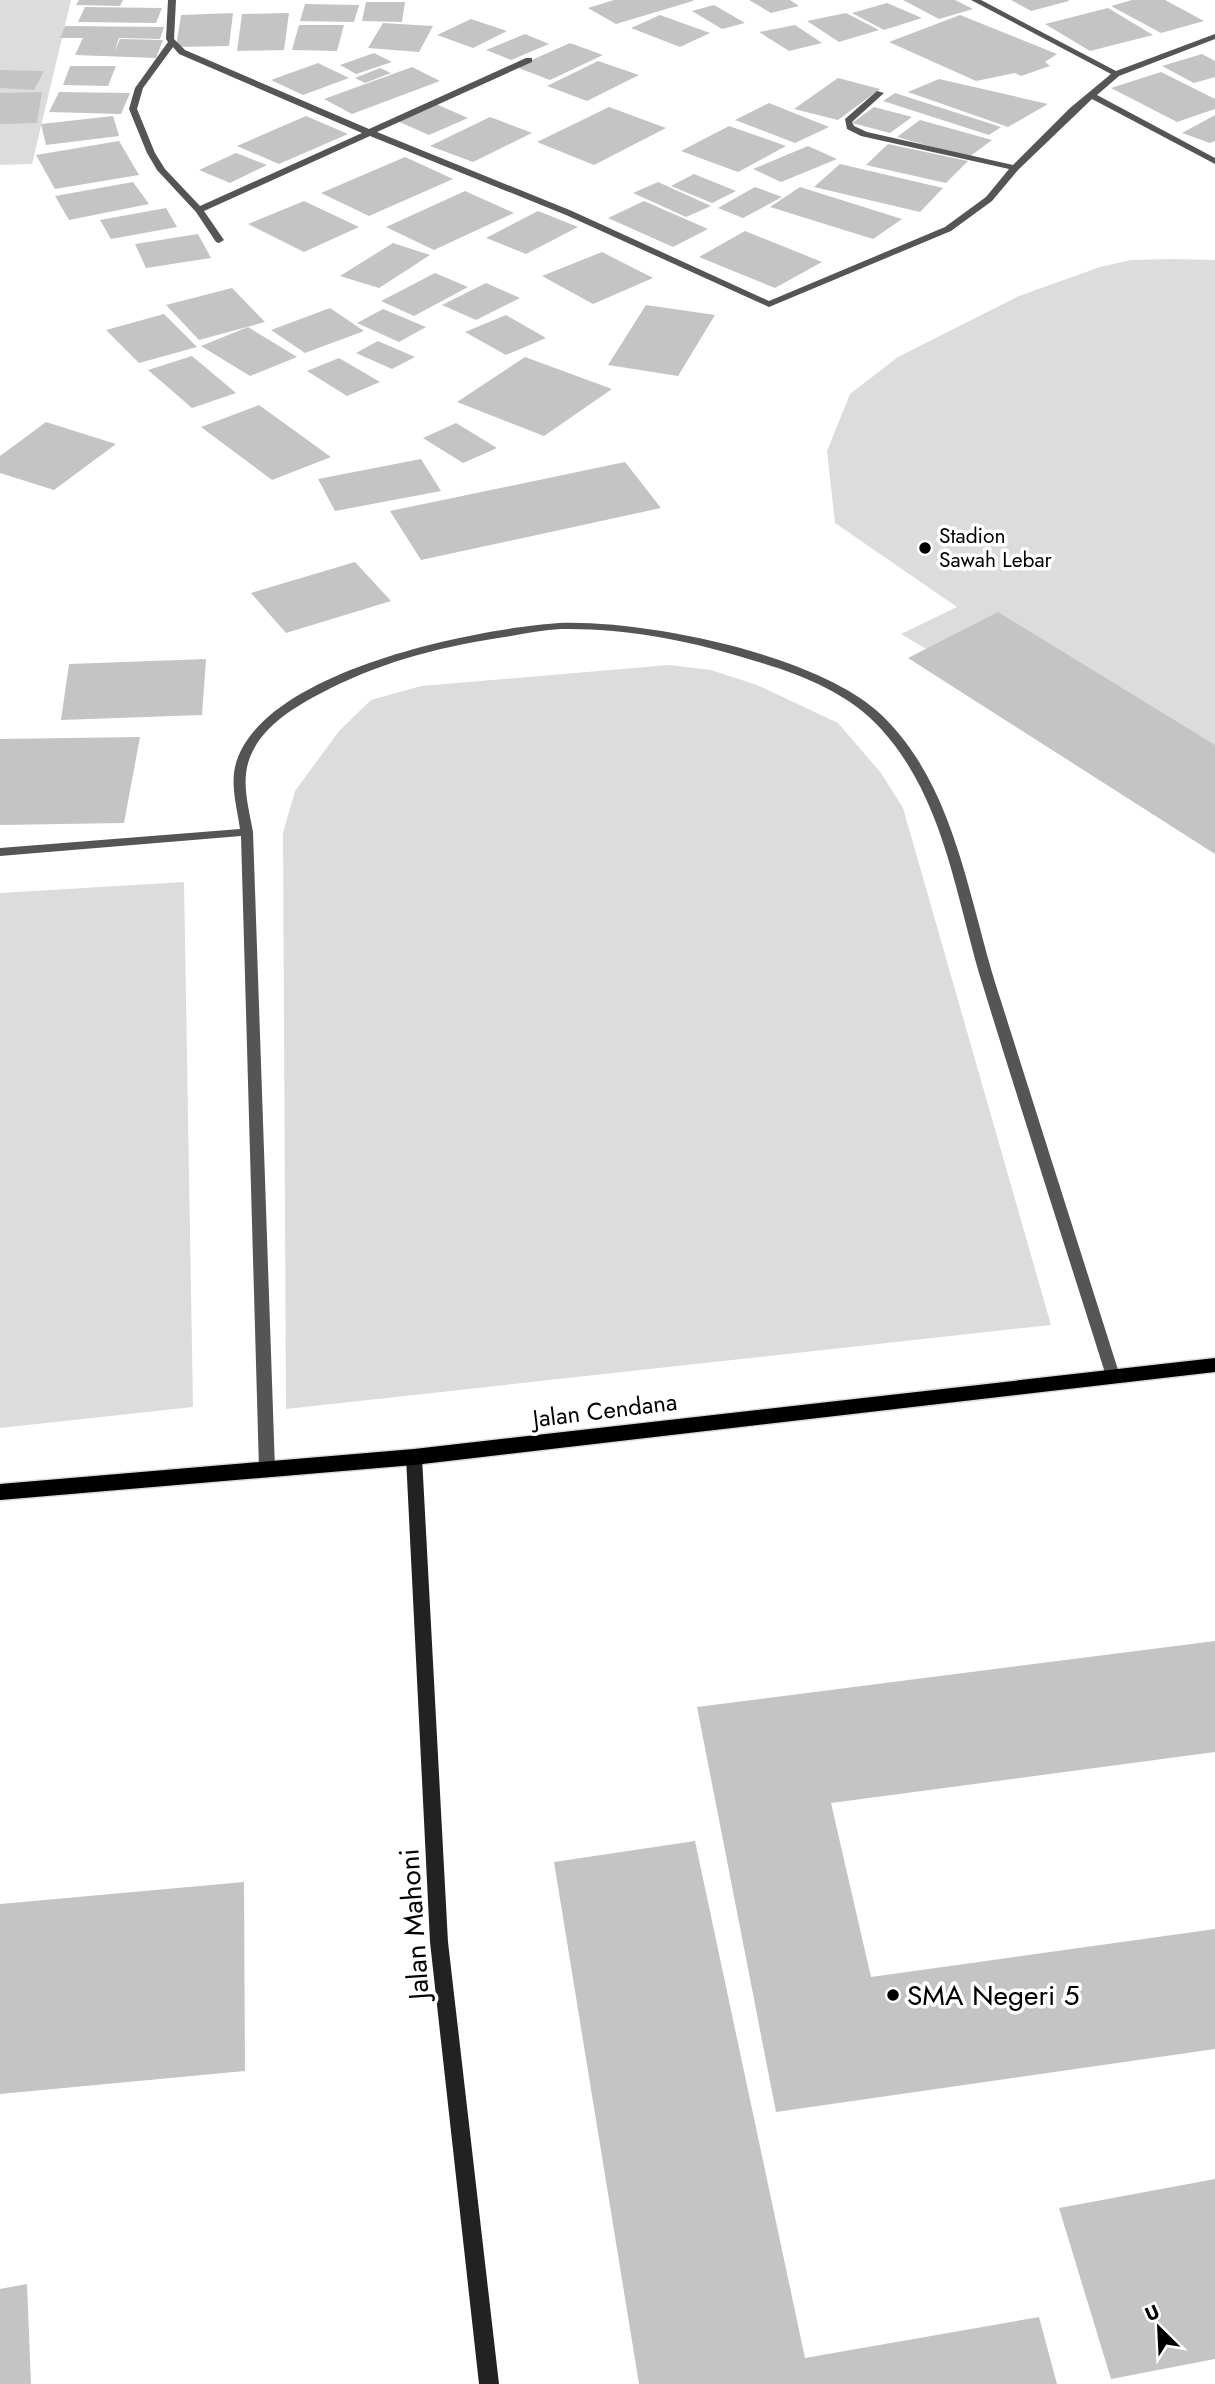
<svg xmlns="http://www.w3.org/2000/svg" width="1215" height="2384" font-family="Jost,sans-serif">
<style>
.green{fill:#dcdcdc}
.building{fill:#c4c4c4}
.lines{fill:none;stroke-linecap:round;stroke-linejoin:round}
.primary-casing{stroke:#dbdbdb;stroke-width:3}
.lane{fill:#555;fill-rule:evenodd}
.street{fill:#555;fill-rule:evenodd}
.secondary{fill:#222;fill-rule:evenodd}
.primary{fill:#000;fill-rule:evenodd}
.poi-dot{fill:#000;stroke:#fff;stroke-width:2.5}
.labels{text-anchor:middle;dominant-baseline:central;stroke-width:7;stroke-linejoin:round;paint-order:stroke}
.far-poi-label{font-size:21px;fill:#000;stroke:#fff;text-anchor:start}
.street-label{font-size:24px;fill:#000;stroke:#fff}
.near-street-label{font-size:28px;fill:#000;stroke:#fff}
.near-poi-label{font-size:28px;fill:#000;stroke:#fff;text-anchor:start}
</style>
<rect width="100%" height="100%" fill="#fff"/>
<g class="green">
<polygon points="0,0 71,0 32,164 0,165"/>
<polygon points="1170,259 1215,260 1215,820 901,634 957,607 835,523 827,451 850,394 898,357 1019,296 1100,267 1131,260"/>
<polygon points="669,665 711,670 757,685 838,723 881,773 903,808 1051,1325 286,1409 283,833 295,791 339,731 371,700 421,686"/>
<polygon points="184,882 193,1407 0,1428 0,893"/>
</g>
<g class="building">
<polygon points="79,0 123,0 120,6 76,5"/>
<polygon points="614,0 693,0 693,1 616,24 588,8"/>
<polygon points="749,0 790,0 799,6 771,13"/>
<polygon points="903,0 955,0 973,9 939,19"/>
<polygon points="1011,0 1068,0 1069,1 1031,11"/>
<polygon points="1132,0 1165,0 1204,21 1161,33 1111,6"/>
<polygon points="366,2 405,2 402,22 362,21"/>
<polygon points="887,3 922,18 884,30 852,13"/>
<polygon points="305,4 359,5 354,22 300,21"/>
<polygon points="714,5 745,23 722,29 692,11"/>
<polygon points="85,7 162,8 156,23 78,22"/>
<polygon points="1108,8 1153,35 1090,51 1045,24"/>
<polygon points="233,13 229,46 176,47 181,15"/>
<polygon points="289,13 284,50 237,51 242,14"/>
<polygon points="846,13 879,30 839,42 807,21"/>
<polygon points="660,15 710,33 680,47 631,28"/>
<polygon points="960,15 1057,54 1045,62 1050,66 1021,76 1015,73 976,81 889,42"/>
<polygon points="471,19 507,31 473,48 437,35"/>
<polygon points="383,23 433,26 419,52 368,48"/>
<polygon points="299,25 344,25 337,51 292,50"/>
<polygon points="795,25 822,43 789,51 759,32"/>
<polygon points="65,26 164,27 160,39 119,38 114,52 120,39 163,40 156,58 75,55 83,38 60,38"/>
<polygon points="525,34 549,44 511,60 486,50"/>
<polygon points="570,43 603,55 550,80 516,67"/>
<polygon points="374,53 392,62 356,74 340,65"/>
<polygon points="1202,54 1215,61 1215,77 1194,83 1162,66"/>
<polygon points="598,61 639,75 587,101 547,86"/>
<polygon points="318,63 349,78 303,95 271,80"/>
<polygon points="70,66 116,66 108,86 63,85"/>
<polygon points="412,67 440,81 352,114 324,99"/>
<polygon points="380,68 391,73 365,83 355,78"/>
<polygon points="0,70 44,71 34,90 0,88"/>
<polygon points="1161,72 1215,99 1215,109 1177,122 1111,88"/>
<polygon points="838,78 880,89 838,120 794,109"/>
<polygon points="939,79 1048,104 1008,127 908,92"/>
<polygon points="42,92 37,123 0,124 0,93"/>
<polygon points="59,92 130,93 121,114 49,112"/>
<polygon points="895,93 1001,127 989,135 883,101"/>
<polygon points="769,103 829,127 795,143 735,120"/>
<polygon points="436,104 468,118 429,135 397,121"/>
<polygon points="609,107 666,128 594,165 537,142"/>
<polygon points="874,107 912,117 890,133 852,123"/>
<polygon points="1215,115 1215,141 1210,143 1182,133"/>
<polygon points="113,116 119,136 46,145 41,124"/>
<polygon points="306,116 348,134 279,164 237,146"/>
<polygon points="490,117 532,133 473,162 430,146"/>
<polygon points="920,120 992,140 969,157 897,137"/>
<polygon points="729,126 786,146 738,172 681,151"/>
<polygon points="119,141 139,175 55,189 36,155"/>
<polygon points="888,144 968,161 946,183 866,165"/>
<polygon points="808,146 837,159 781,182 753,169"/>
<polygon points="236,153 267,165 230,183 199,170"/>
<polygon points="405,157 453,179 369,216 321,193"/>
<polygon points="840,164 943,188 920,212 814,187"/>
<polygon points="694,174 736,191 712,203 671,186"/>
<polygon points="133,182 149,204 69,220 55,196"/>
<polygon points="658,182 711,206 686,217 633,193"/>
<polygon points="755,187 782,197 743,218 718,208"/>
<polygon points="800,187 902,219 873,239 770,207"/>
<polygon points="465,191 514,213 434,250 386,227"/>
<polygon points="304,201 359,227 304,252 248,224"/>
<polygon points="644,201 708,229 673,247 608,218"/>
<polygon points="166,208 177,227 111,239 100,220"/>
<polygon points="538,211 578,227 526,254 486,238"/>
<polygon points="745,231 822,262 775,288 699,257"/>
<polygon points="198,234 211,258 146,268 135,244"/>
<polygon points="393,243 430,255 379,288 340,276"/>
<polygon points="602,252 653,278 593,304 542,276"/>
<polygon points="435,273 468,287 414,316 381,301"/>
<polygon points="486,283 520,298 476,320 442,305"/>
<polygon points="232,288 265,322 199,340 166,305"/>
<polygon points="646,305 715,315 678,376 608,365"/>
<polygon points="330,308 364,331 305,353 271,330"/>
<polygon points="383,309 426,327 399,342 357,323"/>
<polygon points="164,314 197,347 139,363 106,330"/>
<polygon points="506,315 546,338 506,355 465,332"/>
<polygon points="248,327 297,357 250,376 201,346"/>
<polygon points="378,341 415,357 392,369 356,353"/>
<polygon points="192,356 236,393 192,408 148,370"/>
<polygon points="525,357 612,389 544,436 457,402"/>
<polygon points="339,358 380,382 347,396 307,371"/>
<polygon points="259,405 331,457 272,480 201,427"/>
<polygon points="46,422 116,444 54,490 0,473 0,456"/>
<polygon points="456,423 497,448 463,463 423,438"/>
<polygon points="421,459 441,491 335,511 318,479"/>
<polygon points="625,462 661,508 421,560 390,511"/>
<polygon points="355,562 391,601 286,633 251,593"/>
<polygon points="998,612 1215,745 1215,854 908,658"/>
<polygon points="206,659 202,715 61,720 69,664"/>
<polygon points="140,737 124,823 0,825 0,739"/>
<polygon points="1215,1641 1215,1752 831,1803 871,1977 1215,1929 1215,2049 776,2112 697,1707"/>
<polygon points="695,1841 805,2358 1039,2317 1057,2384 639,2384 554,1862"/>
<polygon points="244,1882 245,2071 0,2094 0,1904"/>
<polygon points="1215,2179 1215,2359 1111,2379 1059,2208"/>
<polygon points="27,2284 31,2384 0,2384 0,2289"/>
</g>
<g class="lines">
<defs>
<polygon id="primary" points="1215,1358 1215,1372 414,1465 0,1500 0,1484 414,1449"/>
</defs>
<use href="#primary" class="primary-casing"/>
<path class="lane" d="M559 623C644 620 810 653 876 710 956 781 968 901 1000 998 1040 1124 1080 1250 1120 1376L1118 1380H1108L1106 1376C1065 1246 1023 1116 983 986 956 899 945 800 882 730 849 693 802 675 755 661 693 641 626 628 561 629 544 630 527 633 511 636 447 645 386 660 329 689 298 705 261 725 249 760 241 783 249 809 253 832L275 1469 272 1473 267 1475 262 1473 259 1469 241 836 0 856V848L240 829C237 807 229 782 237 760 268 670 474 629 559 623Z"/>
<path class="street" d="M168 0H176L174 39 185 50 369 129 526 58H532V62L377 132 572 211 769 301 945 227 986 197 1009 169 861 136 847 129 845 119 877 91 884 93 852 122 854 126 867 132 1013 165 1070 108 1111 74 971 0H981L1116 71 1215 34V39L1119 76 1097 95 1215 158V164L1092 99 1018 170 992 201 951 231 769 307 566 215 370 136 204 211 224 240 219 243 216 242 196 212 157 170 147 153 129 109 135 88 168 42 166 39ZM173 47 179 54 362 133 200 206 165 169 155 153 137 109 143 88Z"/>
<polygon class="secondary" points="414,1451 419,1453 422,1457 448,1942 499,2384 479,2384 430,1942 406,1457 409,1453"/>
<use href="#primary" class="primary"/>
</g>
<g class="poi-dot">
<circle cx="925" cy="548" r="7"/>
<circle cx="893" cy="1995" r="7"/>
</g>
<g class="labels">
<g class="far-poi-label">
<text x="939" y="536">Stadion<tspan x="939" dy="24">Sawah Lebar</tspan></text>
</g>
<g class="street-label">
<text transform="translate(605 1410) rotate(-7)">Jalan Cendana</text>
</g>
<g class="near-street-label">
<text transform="translate(414 1924) rotate(-94)">Jalan Mahoni</text>
</g>
<g class="near-poi-label">
<text x="907" y="1995">SMA Negeri 5</text>
</g>
</g>
<g transform="translate(1159 2328) rotate(336)" stroke="#ffffff" stroke-width="5" paint-order="stroke">
<path d="M0-5L12 26L0 18L-12 26Z" fill="#000000"/>
<text y="-10" font-size="19" font-weight="bold" text-anchor="middle" fill="#000000">U</text>
</g>
</svg>
